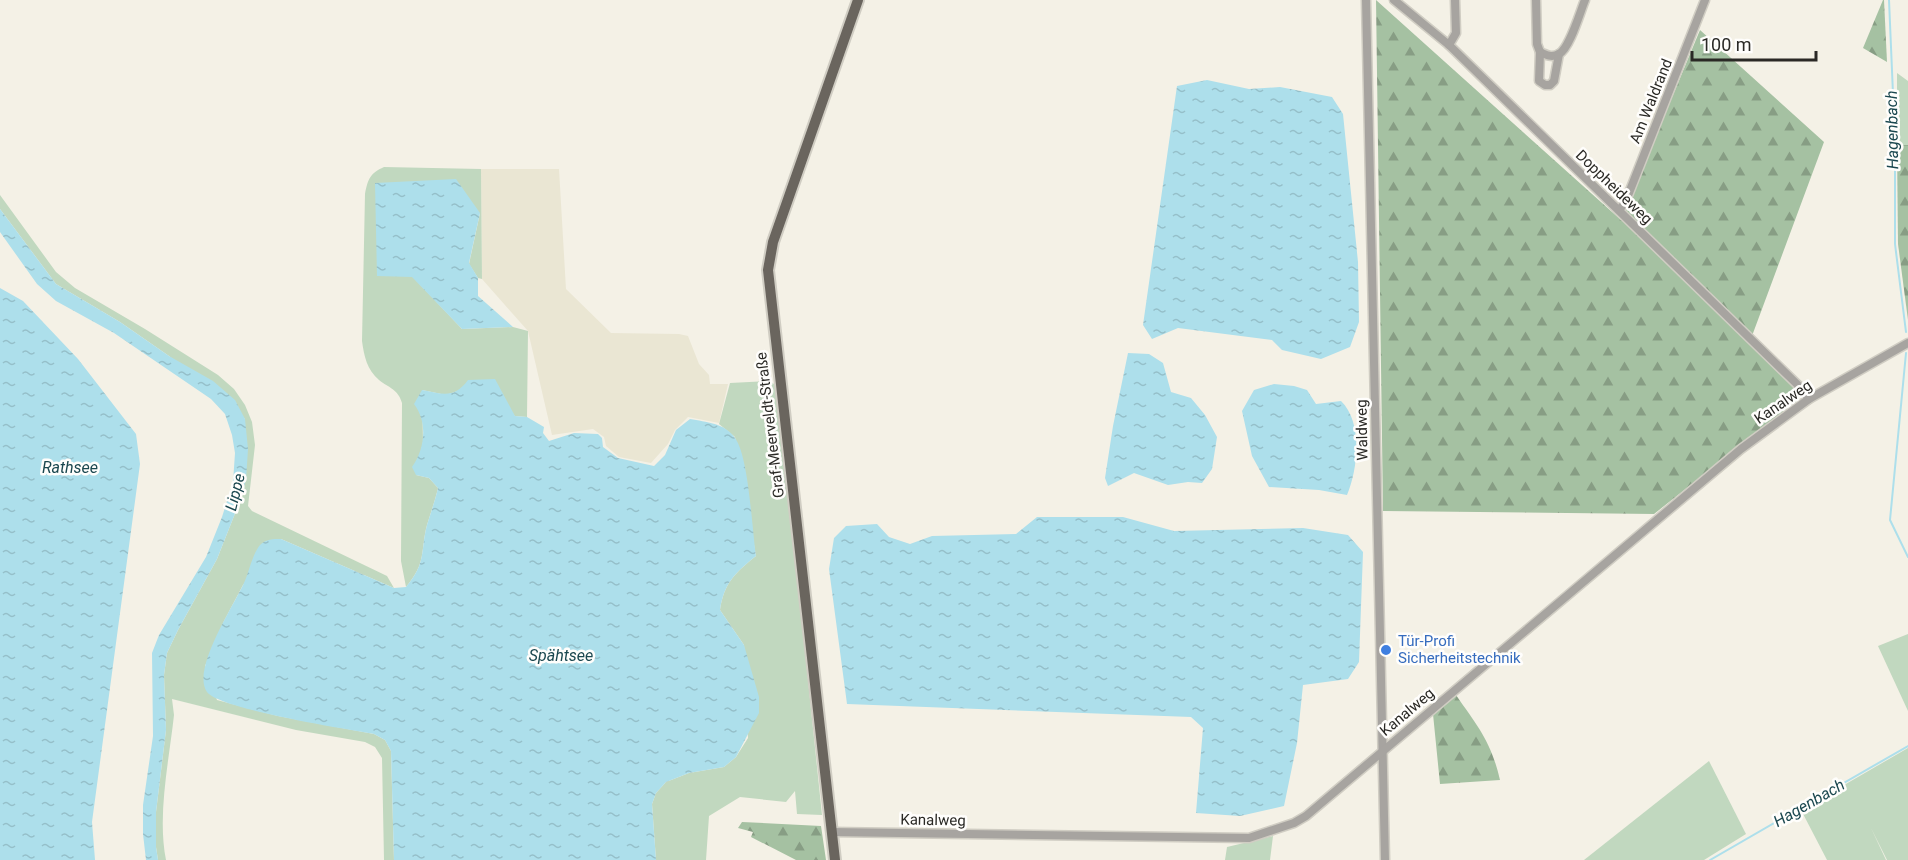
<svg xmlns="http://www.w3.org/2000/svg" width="1908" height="860" font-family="Roboto,sans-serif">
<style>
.built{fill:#eae6d3}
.grass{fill:#c1d8bf}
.forest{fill:url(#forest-firs)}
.water{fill:url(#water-ripples)}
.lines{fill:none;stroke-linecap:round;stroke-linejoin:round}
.stream{stroke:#addfeb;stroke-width:2}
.minor-casing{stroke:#d0cdc3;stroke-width:11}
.major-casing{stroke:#d0cdc3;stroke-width:14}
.minor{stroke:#a7a4a0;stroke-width:8}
.major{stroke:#6a655e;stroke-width:10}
.shop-dot{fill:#3f7fe0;stroke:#fffefc;stroke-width:2}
.labels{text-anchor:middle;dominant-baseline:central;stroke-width:5;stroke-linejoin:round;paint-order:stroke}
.street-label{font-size:15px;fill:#2a2925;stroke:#fffefc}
.shop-label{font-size:15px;fill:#366cbe;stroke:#fffefc;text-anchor:start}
.water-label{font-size:16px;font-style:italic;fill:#1a474f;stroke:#fffefc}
</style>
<defs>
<pattern id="forest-firs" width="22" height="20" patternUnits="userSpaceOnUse" patternTransform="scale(1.5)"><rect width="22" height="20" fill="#a5c1a2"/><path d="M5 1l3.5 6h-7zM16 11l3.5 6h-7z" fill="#879d84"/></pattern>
<pattern id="water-ripples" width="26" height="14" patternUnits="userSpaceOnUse" patternTransform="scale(1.5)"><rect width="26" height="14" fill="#addfeb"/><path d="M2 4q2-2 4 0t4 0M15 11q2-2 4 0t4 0" fill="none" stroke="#95bfc9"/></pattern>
</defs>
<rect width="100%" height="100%" fill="#f4f1e6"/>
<polygon class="built" points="481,169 559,169 566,289 611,333 679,334 688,336 699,364 709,375 710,384 728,384 719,423 688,417 675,430 668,444 651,463 619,457 606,446 604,437 593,429 552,435 528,331 482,279"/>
<g class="grass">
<polygon points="1897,73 1908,81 1908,145 1897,145"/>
<path d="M384 167 481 169 482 279 478 278 469 264 480 213 412 276 462 329 513 327 528 331 527 417 515 416 461 390 446 395 422 390 423 442 416 475 429 478 438 488C435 501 431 512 427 525 420 552 427 562 406 587L401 561 402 403C398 389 389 388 379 380 367 370 364 356 362 341L365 194C368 179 370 173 384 167Z"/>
<path d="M0 195 56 272 75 288 145 329 218 375 234 389 245 405 252 422 255 445 248 506 252 511 387 576 394 588 281 539 243 585 224 621 205 666 217 700 278 716 374 734 385 740 391 751 394 860H384L382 758 375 747 365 742 296 730 172 699 174 715C169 761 157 815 166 860H158L156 847V812L166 730 164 675 167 653 178 630 217 559 236 511 245 419 169 356 120 322 56 284 0 209Z"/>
<path d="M770 381 774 384 778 391 822 815 797 814 795 791 786 802 740 797 709 816 706 860H656L652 804 656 793 666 782 689 773 724 767 736 757 748 738 744 645 720 610C724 583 735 573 756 556L735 437 719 424 730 383Z"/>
<polygon points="1908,634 1908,711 1878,646"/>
<polygon points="1908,748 1908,860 1887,860 1871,828 1886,860 1827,860 1801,810"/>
<polygon points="1709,761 1746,834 1704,860 1584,860"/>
<polygon points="1273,836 1270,860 1225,860 1227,847"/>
</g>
<g class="forest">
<polygon points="1376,0 1621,220 1700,30 1824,142 1749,344 1800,394 1799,399 1654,514 1383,511"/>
<polygon points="1883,0 1884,0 1887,62 1863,48"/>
<polygon points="1897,145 1908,145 1908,320 1898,244"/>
<path d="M1456 695C1478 727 1491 741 1500 780L1440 784 1433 714Z"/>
<polygon points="742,822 821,826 826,860 796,860 751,837 753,832 738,828"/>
</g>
<g class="water">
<polygon points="1207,80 1249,89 1280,87 1332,97 1343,114 1358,262 1359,322 1350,347 1321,359 1282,350 1272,340 1178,328 1152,339 1143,325 1177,86"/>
<polygon points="456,179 480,213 469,263 478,278 478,296 513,327 462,329 412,277 377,276 375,183"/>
<polygon points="0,209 56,284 120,322 169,356 213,381 235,400 245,419 248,449 246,480 236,511 217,559 178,630 167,653 164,675 166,730 156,812 156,847 158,860 146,860 143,834 143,805 153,736 152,653 159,635 206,557 222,517 233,482 235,453 232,435 225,414 211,399 114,333 56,301 37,284 0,232"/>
<polygon points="0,288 23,301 78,359 136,434 140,464 92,822 95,860 0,860"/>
<polygon points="1128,353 1149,354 1163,363 1171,392 1191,398 1205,415 1217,437 1212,469 1202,483 1188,482 1168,485 1134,473 1108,486 1105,478 1113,426"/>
<path d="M495 379 515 416 527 417 544 427 543 433 549 441 574 433 598 434 602 438 603 447 618 458 654 466 665 455 676 430 690 419C706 422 725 423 735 438 749 457 752 530 756 556 735 573 724 583 720 610L744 645 759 697V713L736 757 724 767 689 773 666 782 656 793 652 804 656 860H394L391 751 385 740 374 734C347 729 219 709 207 692 191 670 234 605 244 583 249 572 252 555 260 545 266 539 273 539 281 539L394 588 406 587C427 562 420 552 427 525 431 512 435 501 438 488L429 478 416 475 412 467C425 449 428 422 414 404L422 390C443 394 454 399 468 380Z"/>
<path d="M1274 384 1294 386 1307 390 1316 404 1341 401C1363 422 1358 469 1347 495L1319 490 1269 487 1252 456 1242 411 1254 390Z"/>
<polygon points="1037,517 1123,517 1174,531 1303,528 1348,535 1363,552 1359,662 1348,679 1303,685 1297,743 1284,806 1240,816 1196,813 1203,728 1191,717 847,704 829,569 834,538 846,526 877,524 889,537 910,544 932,536 1016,534"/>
</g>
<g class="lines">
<g class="stream">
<polyline points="1889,0 1895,141 1895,244 1906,332"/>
<polyline points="1906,353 1890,520 1908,557"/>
<polyline points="1710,860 1908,746"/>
</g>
<defs>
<g id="minor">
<polyline points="1366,0 1385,860"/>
<polyline points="1394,0 1449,45 1803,390 1809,399"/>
<path d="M1536 0 1537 44 1540 52C1546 55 1552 58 1559 54 1570 48 1580 12 1585 0"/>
<polyline points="1449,45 1456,33 1455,0"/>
<polyline points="1540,52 1539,81 1545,85 1550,85 1554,81 1559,54"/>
<polyline points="1619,210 1625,203 1705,0"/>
<polyline points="832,832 1249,838 1294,823 1306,816 1741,449 1809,399 1908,343"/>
</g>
<polyline id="major" points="835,860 768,270 773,242 858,0"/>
</defs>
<use href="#minor" class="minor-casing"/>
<use href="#major" class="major-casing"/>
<use href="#minor" class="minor"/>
<use href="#major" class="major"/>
</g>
<circle class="shop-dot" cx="1386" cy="650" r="6"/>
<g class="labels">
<g class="street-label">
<text transform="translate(1651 101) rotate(-68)">Am Waldrand</text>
<text transform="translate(1614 187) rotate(44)">Doppheideweg</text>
<text transform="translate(1783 402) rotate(-34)">Kanalweg</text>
<text transform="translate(770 425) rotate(-97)">Graf-Meerveldt-Straße</text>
<text transform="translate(1362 430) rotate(-91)">Waldweg</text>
<text transform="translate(1407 712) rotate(-40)">Kanalweg</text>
<text transform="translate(933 820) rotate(1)">Kanalweg</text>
</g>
<g class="shop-label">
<text x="1398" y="641">Tür-Profi<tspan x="1398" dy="17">Sicherheitstechnik</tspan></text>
</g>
<g class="water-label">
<text transform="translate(1892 130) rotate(-91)">Hagenbach</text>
<text x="70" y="467">Rathsee</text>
<text transform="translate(235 492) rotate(-76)">Lippe</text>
<text x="561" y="655">Spähtsee</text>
<text transform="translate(1809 803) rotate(-30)">Hagenbach</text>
</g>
</g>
<path d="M1692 51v9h124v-9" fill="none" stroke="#2a2925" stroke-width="3"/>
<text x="1701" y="51" font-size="18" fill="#2a2925" stroke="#fffefc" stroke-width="4.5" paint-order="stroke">100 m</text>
</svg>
